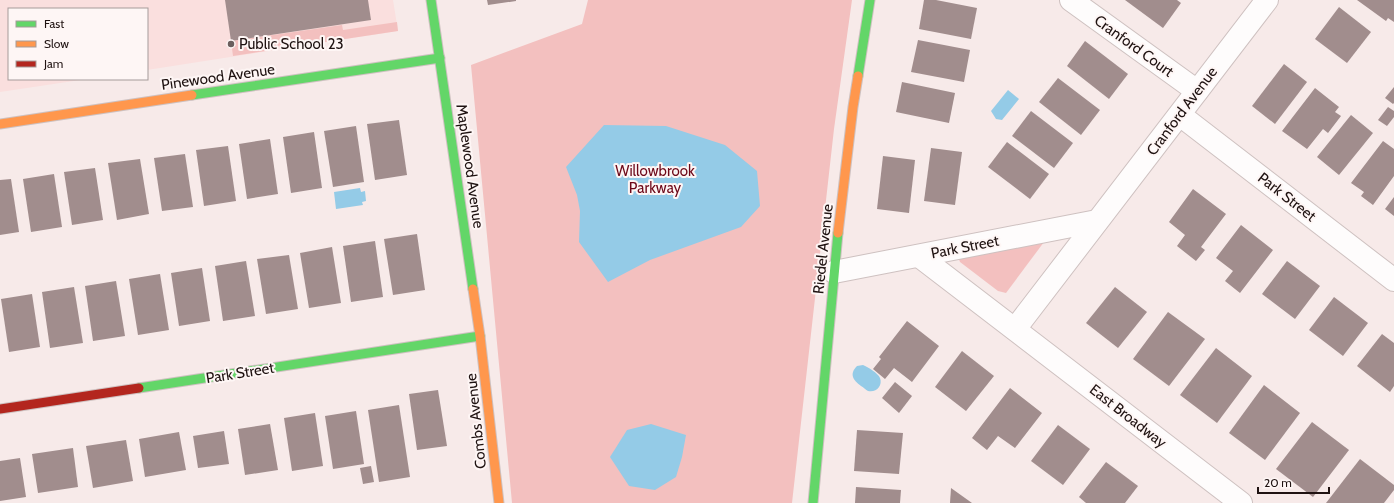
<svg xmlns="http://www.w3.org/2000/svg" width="1394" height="503" font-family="Cabin,sans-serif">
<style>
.built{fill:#fadfde}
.green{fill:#f3c0bf}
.water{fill:#94cbe7}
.building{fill:#a18d8d}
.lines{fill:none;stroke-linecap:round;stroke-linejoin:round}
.street-casing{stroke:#cec1c0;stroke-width:24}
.fast-casing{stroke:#cec1c0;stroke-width:11}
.slow-casing{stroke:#cec1c0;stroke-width:11}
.jam-casing{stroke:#cec1c0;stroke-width:11}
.street{stroke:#fefcfc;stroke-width:22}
.fast{stroke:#63d668;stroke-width:9}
.slow{stroke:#ff974d;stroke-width:9}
.jam{stroke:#b3261e;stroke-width:9}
.poi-dot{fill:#6b5e5d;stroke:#fef6f5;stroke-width:1.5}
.labels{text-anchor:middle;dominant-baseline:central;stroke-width:4;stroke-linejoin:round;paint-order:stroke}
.poi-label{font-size:15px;fill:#1f1211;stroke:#fef6f5;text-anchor:start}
.street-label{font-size:15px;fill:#1f1211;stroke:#fef6f5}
.park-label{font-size:15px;fill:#6d091a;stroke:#fef6f5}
</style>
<rect width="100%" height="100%" fill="#f7eae9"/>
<polygon class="built" points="0,0 393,0 398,31 147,70 147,9 9,9 9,79 87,79 0,92"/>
<g class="green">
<polygon points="588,0 852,0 834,129 792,503 512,503 471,65 582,24"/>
<polygon points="397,22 398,31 233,56 231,41 342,25 343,30"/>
<polygon points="1044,242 1006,293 998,291 960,262 958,257"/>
</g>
<g class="water">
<polygon points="1008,90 1019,99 1002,120 996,119 991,111"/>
<polygon points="604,125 666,126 725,145 757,171 760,206 741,227 650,260 608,282 579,242 580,211 577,195 566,167"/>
<polygon points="360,188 361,192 365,191 366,201 362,202 363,205 336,209 334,192"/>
<path d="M863 365C868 367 878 373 880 378 883 386 876 393 868 391 866 390 863 387 861 386 853 380 849 374 857 366Z"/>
<polygon points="651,424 686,435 682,457 676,477 655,490 629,486 610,457 627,430"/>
</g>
<g class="building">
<polygon points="225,0 368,0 371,20 231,41"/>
<polygon points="487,0 516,0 516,1 488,5"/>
<polygon points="924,0 936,0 977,8 971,39 919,29"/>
<polygon points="1125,0 1177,0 1181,3 1163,28"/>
<polygon points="1357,0 1394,0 1394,22 1388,18 1386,21"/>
<polygon points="1339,7 1371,32 1347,63 1315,39"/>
<polygon points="918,40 970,50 964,82 911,72"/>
<polygon points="1085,41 1128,74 1109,99 1067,66"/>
<polygon points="1284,64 1307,82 1275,124 1252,106"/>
<polygon points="1058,78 1100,110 1081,135 1039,102"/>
<polygon points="902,82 955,93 949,123 896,112"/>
<polygon points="1394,87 1394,103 1393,104 1385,98"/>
<polygon points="1315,88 1339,107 1335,112 1341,116 1328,133 1323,129 1307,149 1282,131"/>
<polygon points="1388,107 1394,111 1394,117 1387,126 1378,120"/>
<polygon points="1031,111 1073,143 1054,168 1012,136"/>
<polygon points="1351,115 1373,133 1339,175 1317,157"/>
<polygon points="399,120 407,175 375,180 367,124"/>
<polygon points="356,126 364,182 333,187 324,131"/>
<polygon points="314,132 322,188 291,193 283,137"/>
<polygon points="270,139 278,194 247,199 239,144"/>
<polygon points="1383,141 1394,149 1394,176 1373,205 1361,196 1364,192 1351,183"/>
<polygon points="1007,142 1049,174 1030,199 988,167"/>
<polygon points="228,146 236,201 204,206 196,150"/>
<polygon points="931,148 962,152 955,205 924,201"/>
<polygon points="185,154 193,207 162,211 154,158"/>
<polygon points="883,156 915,160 909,213 877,209"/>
<polygon points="140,159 149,214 117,220 108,163"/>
<polygon points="95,168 103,220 72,225 64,172"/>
<polygon points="54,174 62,227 31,232 23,179"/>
<polygon points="11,179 19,232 0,235 0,180"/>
<polygon points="1193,189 1226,214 1201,247 1205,250 1196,261 1177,246 1185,235 1169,222"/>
<polygon points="1394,197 1394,216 1385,209"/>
<polygon points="1241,225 1273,250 1240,293 1225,281 1233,271 1216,258"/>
<polygon points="417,234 425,290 393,295 384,239"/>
<polygon points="375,241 383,297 351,302 343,246"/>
<polygon points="332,247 341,303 309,308 300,253"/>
<polygon points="289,255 298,309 266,314 257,259"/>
<polygon points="246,261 255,316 223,321 215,266"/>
<polygon points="1287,261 1320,286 1295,319 1262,294"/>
<polygon points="202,268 210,321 179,326 171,273"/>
<polygon points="160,274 169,330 138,335 129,279"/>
<polygon points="116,281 125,336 93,341 85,286"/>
<polygon points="74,287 83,343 50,348 42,292"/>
<polygon points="1115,287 1147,312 1118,348 1086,323"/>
<polygon points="32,294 40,347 9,352 1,299"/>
<polygon points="1334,297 1368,323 1343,356 1309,330"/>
<polygon points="1168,312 1205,339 1169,386 1133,359"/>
<polygon points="907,321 939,346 912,382 894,368 885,379 873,369 881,359 879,357"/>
<polygon points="1382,334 1394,343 1394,386 1390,392 1357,366"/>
<polygon points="1216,348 1252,376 1217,423 1180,395"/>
<polygon points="962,351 994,376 966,411 935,387"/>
<polygon points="895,382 912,396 899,413 882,398"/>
<polygon points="1264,385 1300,413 1265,460 1229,433"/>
<polygon points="1010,388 1042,413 1015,448 998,436 987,450 972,438"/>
<polygon points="438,390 447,446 417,450 409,394"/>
<polygon points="399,405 410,477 379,482 368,410"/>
<polygon points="356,411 364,464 333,469 325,416"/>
<polygon points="315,413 323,466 292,471 284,418"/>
<polygon points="1312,422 1349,450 1313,497 1276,469"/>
<polygon points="270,424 278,470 245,475 238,429"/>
<polygon points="1058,425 1090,449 1063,485 1031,461"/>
<polygon points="857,430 903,433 899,474 854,471"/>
<polygon points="224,431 229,464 198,468 193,436"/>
<polygon points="179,432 186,470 145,477 139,439"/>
<polygon points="126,440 133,481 93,488 86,446"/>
<polygon points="73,448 78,487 38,493 32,454"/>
<polygon points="20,458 26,497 0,501 0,461"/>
<polygon points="1360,459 1394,485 1394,490 1384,503 1326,503"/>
<polygon points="1106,462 1138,486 1125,503 1086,503 1079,497"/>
<polygon points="371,466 374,482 363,484 360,468"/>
<polygon points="856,487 901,490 900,503 855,503"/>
<polygon points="951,488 972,503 950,503"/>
</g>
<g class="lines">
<defs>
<g id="street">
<polyline points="1071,0 1197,91"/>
<polyline points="1180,115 1394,280"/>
<polyline points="919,256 1241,503"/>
<polyline points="834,272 1097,221"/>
<polyline points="1015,329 1267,0"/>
</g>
<g id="fast">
<polyline points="431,0 473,289"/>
<polyline points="858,76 870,0"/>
<polyline points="192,95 440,58"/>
<polyline points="139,388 480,336"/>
<polyline points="813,503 838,233"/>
</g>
<g id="slow">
<polyline points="0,124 192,95"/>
<polyline points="838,233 853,107 858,76"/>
<polyline points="473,289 480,336 499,503"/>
</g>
<polyline id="jam" points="0,409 139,388"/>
</defs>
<use href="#street" class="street-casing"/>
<use href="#fast" class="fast-casing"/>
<use href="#slow" class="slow-casing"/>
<use href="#jam" class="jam-casing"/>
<use href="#street" class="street"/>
<use href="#fast" class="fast"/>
<use href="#slow" class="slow"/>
<use href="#jam" class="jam"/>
</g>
<circle class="poi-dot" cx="231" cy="44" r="4"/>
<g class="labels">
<g class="poi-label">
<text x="239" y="44">Public School 23</text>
</g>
<g class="street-label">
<text transform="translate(1134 46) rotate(36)">Cranford Court</text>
<text transform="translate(218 77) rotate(-8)">Pinewood Avenue</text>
<text transform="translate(1182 111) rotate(-53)">Cranford Avenue</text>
<text transform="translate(470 166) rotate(82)">Maplewood Avenue</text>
<text transform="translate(1287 197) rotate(38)">Park Street</text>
<text transform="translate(965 247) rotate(-11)">Park Street</text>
<text transform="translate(823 249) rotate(-84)">Riedel Avenue</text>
<text transform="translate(240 373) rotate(-9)">Park Street</text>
<text transform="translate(1128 416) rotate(38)">East Broadway</text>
<text transform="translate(476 421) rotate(-96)">Combs Avenue</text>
</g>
<g class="park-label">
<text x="655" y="171">Willowbrook<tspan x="655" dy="17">Parkway</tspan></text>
</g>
</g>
<rect x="8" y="8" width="140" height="72" fill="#fef6f5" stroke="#a59b9a"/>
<rect x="16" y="21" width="20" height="6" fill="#63d668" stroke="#a59b9a"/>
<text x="44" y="28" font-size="12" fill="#1f1211">Fast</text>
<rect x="16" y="41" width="20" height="6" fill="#ff974d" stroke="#a59b9a"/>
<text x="44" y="48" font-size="12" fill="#1f1211">Slow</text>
<rect x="16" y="61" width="20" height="6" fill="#b3261e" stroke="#a59b9a"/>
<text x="44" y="68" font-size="12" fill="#1f1211">Jam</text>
<path d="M1258 487v6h71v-6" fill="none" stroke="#1f1211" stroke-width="2"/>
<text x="1264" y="487" font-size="12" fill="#1f1211" stroke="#fef6f5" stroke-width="3" paint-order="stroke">20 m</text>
</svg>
